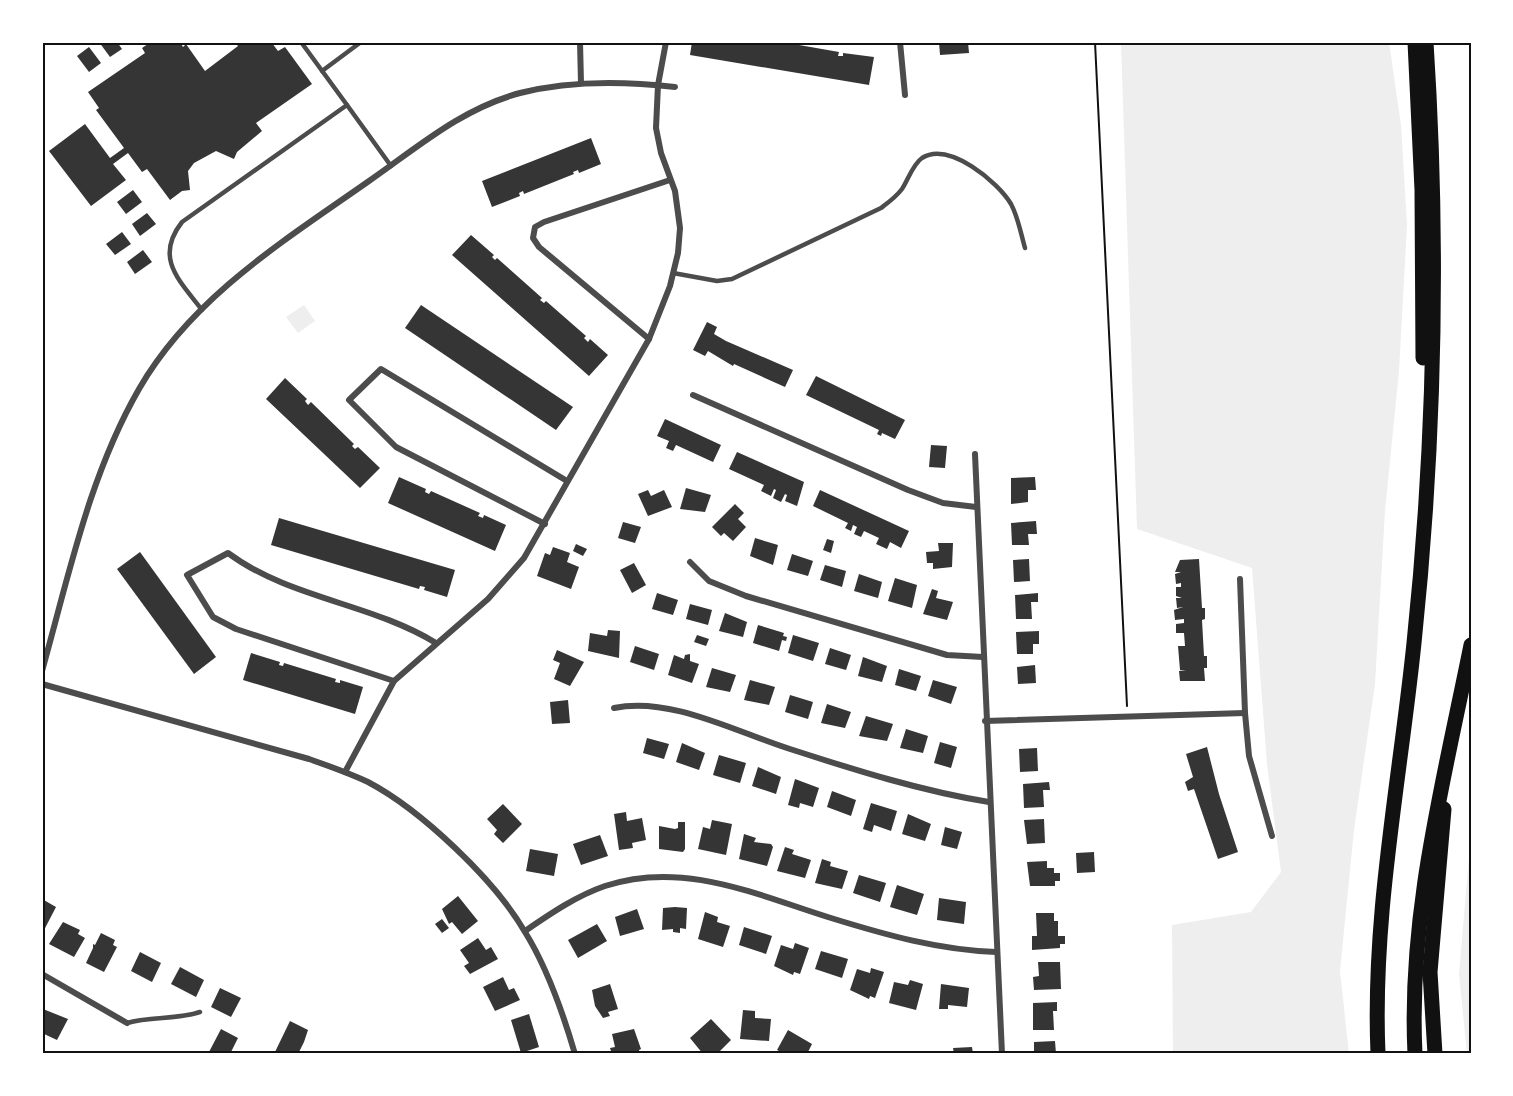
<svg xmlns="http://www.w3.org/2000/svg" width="1513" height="1096" font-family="'Noto Serif',serif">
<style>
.green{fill:#eee}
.building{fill:#353535}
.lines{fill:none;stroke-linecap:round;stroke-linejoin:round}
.path{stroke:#111;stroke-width:2}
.service{stroke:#4c4c4c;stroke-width:4.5}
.minor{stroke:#4c4c4c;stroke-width:6}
.motorway{stroke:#111;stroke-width:15}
.neatline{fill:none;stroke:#111;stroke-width:2}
</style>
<rect width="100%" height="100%" fill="#fff"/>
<g class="green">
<polygon points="1121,42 1389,42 1401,125 1407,225 1399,371 1385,511 1375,684 1354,830 1340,971 1349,1054 1173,1054 1172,925 1251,912 1281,872 1267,764 1252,568 1137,529"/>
<polygon points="304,305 315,321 298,333 286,317"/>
<polygon points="1471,834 1471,1054 1467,1054 1459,974"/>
</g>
<g class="building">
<polygon points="99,42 117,42 122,49 110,57"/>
<polygon points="151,42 180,42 183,47 186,44 205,71 238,46 235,42 272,43 278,51 285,47 312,84 256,123 262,131 237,152 234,159 216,151 194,163 188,171 190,190 182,191 170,200 147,169 142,172 128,153 113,164 126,180 91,206 49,151 85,124 110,158 124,148 96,110 99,108 88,92 145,53 142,48"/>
<polygon points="692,42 775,42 774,44 779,45 782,42 839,52 838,56 843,56 843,53 874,57 869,85 690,55"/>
<polygon points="939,42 968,42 969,53 940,55"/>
<polygon points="89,47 101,63 89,72 77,56"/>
<polygon points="591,138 601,164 579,173 578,170 573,172 574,174 524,194 523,191 519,193 520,196 492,207 482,181"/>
<polygon points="133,190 142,202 126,214 117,202"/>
<polygon points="147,213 156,224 140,236 132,224"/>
<polygon points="122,232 131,244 115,255 106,244"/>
<polygon points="471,235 494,255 492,257 495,260 497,258 542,298 540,300 544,303 546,301 586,336 584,338 588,342 590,339 608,355 589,376 452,255"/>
<polygon points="143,250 152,262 135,274 127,262"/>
<polygon points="421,305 573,407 556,430 405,328"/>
<polygon points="707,322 717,327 714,334 726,341 793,370 785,387 734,364 733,366 708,351 705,356 693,350"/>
<polygon points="816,376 905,420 895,439 882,433 881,436 877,434 879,430 806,395"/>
<polygon points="285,378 307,399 305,401 308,405 311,402 354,444 352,446 355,449 358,447 380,468 360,488 266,399"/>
<polygon points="665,419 721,445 713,462 676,445 673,451 666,448 669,441 657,436"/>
<polygon points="931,445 947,446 945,468 929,467"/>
<polygon points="737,452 804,482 797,506 785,501 787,495 785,494 781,502 773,498 776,490 774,489 771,496 761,491 764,485 729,469"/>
<polygon points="399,477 426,489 425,492 429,494 431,491 480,513 478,516 483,518 484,515 506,525 495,551 388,503"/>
<polygon points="1035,477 1036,490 1028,490 1028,502 1011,504 1011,478"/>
<polygon points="686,488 711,495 705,512 680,509"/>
<polygon points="648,490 651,496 664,490 672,507 648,516 638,494"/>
<polygon points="820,490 909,531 901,548 890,542 887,549 876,544 879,538 864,531 861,537 854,534 857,527 853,525 851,531 845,528 848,523 813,506"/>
<polygon points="735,504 744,513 738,519 746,527 733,541 724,533 721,536 712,527"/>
<polygon points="279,518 455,570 447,597 424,590 425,587 420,586 419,589 271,545"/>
<polygon points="1036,521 1037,534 1028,534 1029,545 1012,545 1011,523"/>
<polygon points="623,522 641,527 635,543 618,538"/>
<polygon points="755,538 778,545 773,565 750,556"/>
<polygon points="827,539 834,541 831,553 823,550"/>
<polygon points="938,543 953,543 952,567 933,569 933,563 927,563 926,552 939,551"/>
<polygon points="576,544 587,549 583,556 573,551"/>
<polygon points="553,547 570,553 567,562 579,567 571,589 537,576 545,553 550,555"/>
<polygon points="140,552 216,657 194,674 117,569"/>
<polygon points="792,554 813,561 808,576 787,570"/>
<polygon points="1029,559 1030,581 1014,582 1013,560"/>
<polygon points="1199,559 1202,608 1205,608 1205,619 1202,620 1204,656 1207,656 1207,668 1204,668 1205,681 1180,681 1179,671 1186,670 1180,670 1178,646 1185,646 1184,633 1176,633 1176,624 1184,623 1184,619 1175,620 1174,610 1183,607 1177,608 1176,598 1182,598 1176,596 1176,587 1181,587 1181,583 1176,584 1175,574 1181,572 1175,572 1180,560"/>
<polygon points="634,563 646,585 632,593 620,570"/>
<polygon points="825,565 846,571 842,587 820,580"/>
<polygon points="859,574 882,582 878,598 854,591"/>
<polygon points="895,578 917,585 912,608 888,601"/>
<polygon points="932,589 938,591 936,598 953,602 947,620 923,614"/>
<polygon points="657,593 678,600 673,615 652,609"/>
<polygon points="1038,593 1038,602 1031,602 1032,619 1016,619 1015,595"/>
<polygon points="690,604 712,610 708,625 686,619"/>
<polygon points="725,613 747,622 743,637 719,631"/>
<polygon points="758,625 784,633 783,636 787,637 786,641 782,640 779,651 753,643"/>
<polygon points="608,630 620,631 619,658 588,651 590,633 607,636"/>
<polygon points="1039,631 1039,644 1033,644 1033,654 1017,654 1016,632"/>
<polygon points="697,635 709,639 706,646 694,642"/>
<polygon points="793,635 819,643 813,661 788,653"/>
<polygon points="635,646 659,654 654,670 630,662"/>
<polygon points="830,648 851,655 846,670 825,664"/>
<polygon points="557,650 584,662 570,686 554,679 560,663 553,660"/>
<polygon points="251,653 280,662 279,665 283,666 284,663 336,679 335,682 340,683 340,680 363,687 355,714 243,680"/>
<polygon points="690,654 690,661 699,664 692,683 668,675 674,655 684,659 685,655"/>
<polygon points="863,657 887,666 882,682 858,676"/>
<polygon points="1035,665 1036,683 1018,684 1017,667"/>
<polygon points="712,668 736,675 730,692 706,687"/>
<polygon points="899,669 921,676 916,691 895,685"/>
<polygon points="750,680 775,687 769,705 744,700"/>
<polygon points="933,680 957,687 951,704 928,696"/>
<polygon points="790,695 813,702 808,719 785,712"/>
<polygon points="568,700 570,723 552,724 550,702"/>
<polygon points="827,704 851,712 845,728 821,723"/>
<polygon points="866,716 893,724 887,741 859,736"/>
<polygon points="906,729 928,736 923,753 900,748"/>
<polygon points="647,738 669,744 664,759 643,753"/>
<polygon points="940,742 957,747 951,768 934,763"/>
<polygon points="682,743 705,753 699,770 676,762"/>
<polygon points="1207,747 1219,794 1238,852 1218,859 1194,789 1188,791 1185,782 1193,777 1186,754"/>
<polygon points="1037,748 1038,771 1020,772 1019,749"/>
<polygon points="719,755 746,763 740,783 713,775"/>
<polygon points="758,767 781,777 776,794 752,786"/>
<polygon points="795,779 819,788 813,807 800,803 799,808 788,805"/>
<polygon points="1049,782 1050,790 1043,790 1044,807 1024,808 1023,784"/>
<polygon points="832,791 856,800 851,816 827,807"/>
<polygon points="871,803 897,811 891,831 874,825 872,832 863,829"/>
<polygon points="503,804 522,824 503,843 494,834 497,830 487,819"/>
<polygon points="626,812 627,821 642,818 646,840 632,843 633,848 619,850 614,814"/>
<polygon points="908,814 931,824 925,841 902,834"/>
<polygon points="1044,819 1045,843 1027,844 1024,820"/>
<polygon points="712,820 732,824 726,855 698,849 703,827 710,829"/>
<polygon points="678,822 685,822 685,849 683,852 659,849 659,826 675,829 678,828"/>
<polygon points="945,827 962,832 957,849 941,845"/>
<polygon points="744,834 756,838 754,842 771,844 773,847 767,866 739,859"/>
<polygon points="600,835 608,856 581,865 573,844"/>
<polygon points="785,847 794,850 792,854 811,860 805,878 777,871"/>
<polygon points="530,849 558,854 554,876 526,871"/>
<polygon points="1094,852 1095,872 1077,873 1076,853"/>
<polygon points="822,859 831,862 830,866 848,871 842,889 815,883"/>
<polygon points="1047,861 1047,868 1054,868 1054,873 1060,873 1060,881 1055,881 1055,886 1030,886 1027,862"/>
<polygon points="859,875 886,883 880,902 853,893"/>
<polygon points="897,885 924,894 917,915 890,907"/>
<polygon points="458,896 478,921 462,934 452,922 449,924 442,909"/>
<polygon points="939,898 966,902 964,924 937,920"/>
<polygon points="42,899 56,907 42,934"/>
<polygon points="675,907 687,908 686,929 680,928 680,933 673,932 673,929 662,930 663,908"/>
<polygon points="637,909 644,929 620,936 615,917"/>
<polygon points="705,912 718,917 717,922 730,926 723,947 698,939"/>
<polygon points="1036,913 1054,913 1054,921 1058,921 1058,936 1065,936 1065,944 1060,944 1060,948 1032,950 1032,936 1037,936"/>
<polygon points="442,919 449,928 442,933 435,924"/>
<polygon points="63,922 80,930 78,934 85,938 74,957 49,944"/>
<polygon points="597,924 607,941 578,958 568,940"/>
<polygon points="744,927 772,936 766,954 739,945"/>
<polygon points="101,933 115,940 113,945 117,947 104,972 86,963 93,948 93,944 95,945"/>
<polygon points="478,938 486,950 491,947 498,959 470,974 464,966 469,963 460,950"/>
<polygon points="795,943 809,948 800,974 794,972 793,975 774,966 781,945 793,949"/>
<polygon points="821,951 848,959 842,978 815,969"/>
<polygon points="140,952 161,963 152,982 131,971"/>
<polygon points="1038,962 1060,962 1061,989 1034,990 1033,977 1039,976"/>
<polygon points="180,967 204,980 196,997 171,984"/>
<polygon points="871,968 884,972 875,998 870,996 869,999 850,990 857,969 870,973"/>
<polygon points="503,977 509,990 514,988 520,1000 495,1011 483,987"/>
<polygon points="910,980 923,984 916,1010 889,1003 894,982 908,985"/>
<polygon points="610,984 618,1009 608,1012 610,1016 603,1018 595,1006 592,990"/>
<polygon points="941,984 969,988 967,1007 948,1005 948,1009 939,1009"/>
<polygon points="220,988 241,998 231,1017 211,1007"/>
<polygon points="1057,1002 1057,1011 1053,1011 1054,1030 1033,1030 1033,1003"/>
<polygon points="43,1009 68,1019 57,1040 42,1033"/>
<polygon points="743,1010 755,1011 755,1018 771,1019 769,1041 740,1039"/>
<polygon points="529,1014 539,1047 521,1053 511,1020"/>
<polygon points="711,1019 731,1040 717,1054 703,1054 690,1038"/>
<polygon points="290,1021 308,1030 304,1042 298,1054 274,1054"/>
<polygon points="221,1029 238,1038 230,1054 209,1052"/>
<polygon points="634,1029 641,1049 639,1050 640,1054 612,1054 610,1048 615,1047 612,1034"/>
<polygon points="788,1030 812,1044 807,1054 785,1054 777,1050"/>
<polygon points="1055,1041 1056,1054 1034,1054 1034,1042"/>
<polygon points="972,1047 973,1054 954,1054 953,1048"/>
</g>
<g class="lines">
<polyline class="path" points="1095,42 1127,706"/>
<g class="service">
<polyline points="301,42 347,105"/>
<polyline points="322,71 361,42"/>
<path d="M673 273 717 281 732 279 881 208C889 202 896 197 902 189 908 180 913 164 922 158 949 141 998 182 1011 204 1018 217 1021 234 1025 248"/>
<path d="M202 310C179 280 154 258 182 222L347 105 391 166"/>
<path d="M127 1023C151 1016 177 1020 200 1012"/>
</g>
<g class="minor">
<polyline points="580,42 581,83"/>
<polyline points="900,42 905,95"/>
<polyline points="649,339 539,247 533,238 535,227 544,222 670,180"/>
<polyline points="693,395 908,490 943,503 976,507"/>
<polyline points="975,454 1002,1054"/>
<polyline points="545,524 396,447 349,400 381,369 567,481"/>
<polyline points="690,562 709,581 746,596 947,655 983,657"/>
<polyline points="1240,579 1245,713 1249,756 1272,836"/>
<path d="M42 671C69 575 89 476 139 389 192 297 285 240 369 181 418 147 461 109 520 93 571 80 623 81 675 87"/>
<path d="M394 681 236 629 213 617 187 575 228 553C290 599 371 603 436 643"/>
<path d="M42 684 309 759C329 766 349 773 368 782 421 810 495 880 525 932 548 969 563 1013 575 1054"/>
<path d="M614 708C670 696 736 732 790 749 855 770 921 791 989 802"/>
<polyline points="985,721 1245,713"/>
<polyline points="345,772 394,681 488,599 524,558 649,339 670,286 678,253 680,228 675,191 661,153 656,128 658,85 666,42"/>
<path d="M525 931C550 914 576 896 605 886 683 860 757 895 831 918 886 935 939 950 996 952"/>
<polyline points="42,974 127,1023"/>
</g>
<g class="motorway">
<polyline points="1415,42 1422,190 1423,358"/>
<path d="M1378 1054C1372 916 1400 780 1414 643 1435 443 1439 243 1426 42"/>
<path d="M1415 1054C1408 914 1444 780 1471 645"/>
<polyline points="1435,1054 1430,972 1444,809"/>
</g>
</g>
<rect width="1513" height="1096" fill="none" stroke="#ffffff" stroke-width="87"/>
<rect x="44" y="44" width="1426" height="1008" class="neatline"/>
</svg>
